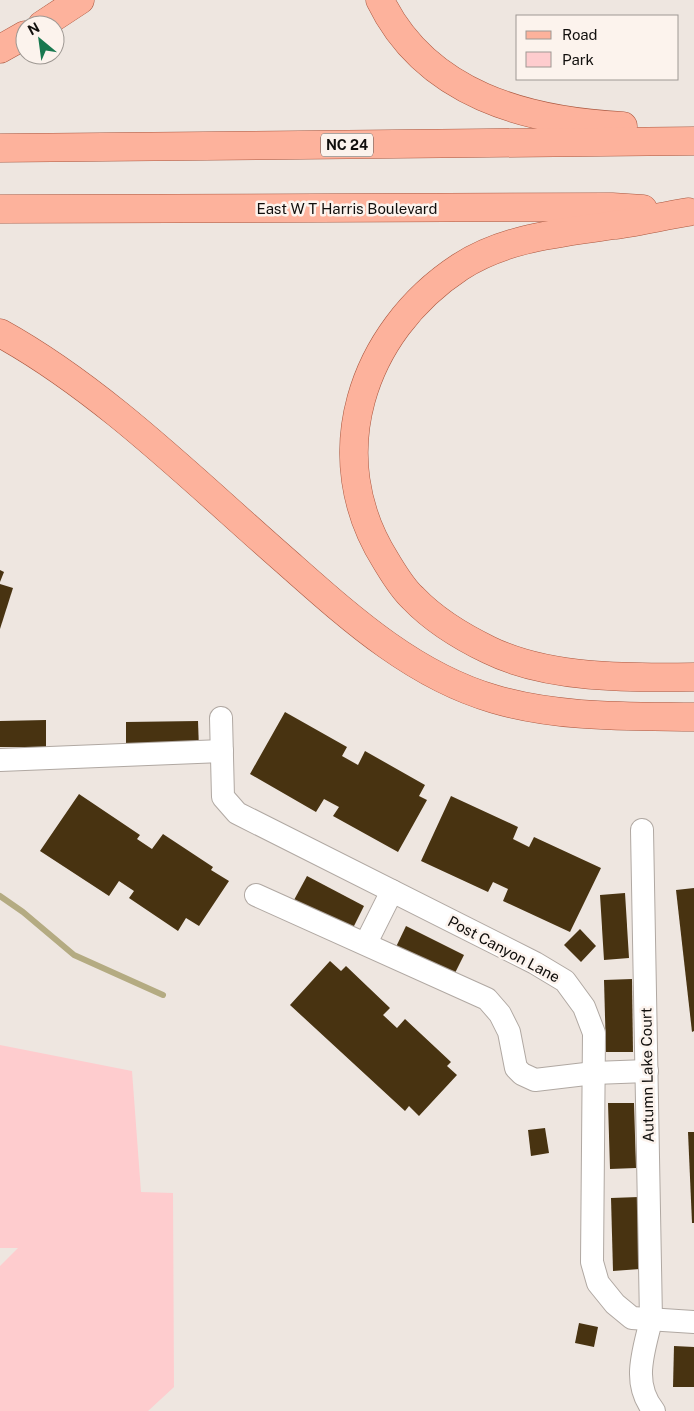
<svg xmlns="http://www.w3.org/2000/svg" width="694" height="1411" font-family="'Public Sans',sans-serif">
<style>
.green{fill:#feccce}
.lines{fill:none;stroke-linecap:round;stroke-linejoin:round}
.stream{stroke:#b4ab82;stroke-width:6}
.building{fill:#483311}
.minor-casing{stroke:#b0a8a2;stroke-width:24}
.major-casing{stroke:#aa573f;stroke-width:29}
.minor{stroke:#fff;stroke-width:22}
.major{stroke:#fdb29c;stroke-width:28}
.labels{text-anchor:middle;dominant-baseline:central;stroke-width:5;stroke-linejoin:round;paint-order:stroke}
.shield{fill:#fcf3ed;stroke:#585350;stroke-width:1}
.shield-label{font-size:14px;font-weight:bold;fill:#110f0d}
.street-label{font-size:15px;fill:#110f0d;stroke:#fcf3ed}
</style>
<rect width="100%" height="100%" fill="#eee6e0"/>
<polygon class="green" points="0,1045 132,1071 141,1192 173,1193 174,1387 148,1411 0,1411 0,1266 18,1248 0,1248"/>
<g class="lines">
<polyline class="stream" points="0,896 23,912 74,955 163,995"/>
</g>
<g class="building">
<polygon points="0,570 4,572 0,582"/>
<polygon points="0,584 13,588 0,629"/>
<polygon points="285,712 347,747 342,756 358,765 365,751 425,785 419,796 427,800 398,852 333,816 339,807 324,799 316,812 250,774"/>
<polygon points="46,720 46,747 0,747 0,721"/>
<polygon points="198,721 199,749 126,750 126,722"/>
<polygon points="79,794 140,835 137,839 152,849 163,834 213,867 211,870 229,881 199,926 186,918 178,931 129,898 134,891 119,881 109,896 40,851"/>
<polygon points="451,796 518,827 513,839 529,847 534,837 601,868 570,932 503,901 508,889 493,882 488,892 421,861"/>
<polygon points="307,876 364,906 352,930 294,900"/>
<polygon points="694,888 694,1031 692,1032 676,890"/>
<polygon points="625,893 629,958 604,960 600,895"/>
<polygon points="406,926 464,955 453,977 395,949"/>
<polygon points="580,929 596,946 581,962 564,945"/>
<polygon points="330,961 341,971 346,966 390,1008 383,1015 397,1028 405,1019 451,1062 447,1066 457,1075 419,1116 409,1106 405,1111 290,1005"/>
<polygon points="632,979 633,1052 606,1052 604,980"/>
<polygon points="608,1103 634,1103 636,1168 610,1169"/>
<polygon points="545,1128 549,1153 531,1156 528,1130"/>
<polygon points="688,1132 694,1132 694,1223 692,1223"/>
<polygon points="639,1197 640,1269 613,1271 611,1198"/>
<polygon points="579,1323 598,1327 594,1347 575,1343"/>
<polygon points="674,1346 694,1347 694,1387 673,1387"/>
</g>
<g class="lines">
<defs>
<g id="minor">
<polyline points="221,718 223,797 237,813 535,963 565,981 584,1007 594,1033 592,1262 598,1283 615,1304 632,1318 694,1322"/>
<polyline points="0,760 222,751"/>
<path d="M642 830 651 1320C644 1351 631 1383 654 1411"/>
<polyline points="256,895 487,999 500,1014 509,1032 516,1068 522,1074 535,1080 594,1073 647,1071"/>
<polyline points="366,943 392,891"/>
</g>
<g id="major">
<path d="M380 0C426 95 527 121 623 126"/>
<polyline points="42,25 80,0"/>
<polyline points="0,49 25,35"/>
<polyline points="0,148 694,141"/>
<polyline points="0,209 612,207 643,209"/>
<path d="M688 212C663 216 639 222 615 225 562 233 506 237 460 267 361 332 320 457 386 561 394 574 402 588 413 598 434 620 462 637 489 650 548 679 629 678 694 677"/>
<path d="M0 333C105 391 198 485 289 564 350 618 414 676 494 699 558 718 627 716 694 717"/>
</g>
</defs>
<use href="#minor" class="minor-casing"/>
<use href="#major" class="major-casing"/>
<use href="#minor" class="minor"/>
<use href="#major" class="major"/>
</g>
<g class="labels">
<rect class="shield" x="321" y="133.5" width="52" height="23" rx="4"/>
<g class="shield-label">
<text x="347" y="145">NC 24</text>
</g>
<g class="street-label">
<text x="347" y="208">East W T Harris Boulevard</text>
<text transform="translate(504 949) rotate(28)">Post Canyon Lane</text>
<text transform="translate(647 1075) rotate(-91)">Autumn Lake Court</text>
</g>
</g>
<rect x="516" y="15" width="162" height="65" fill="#fcf3ed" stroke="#9e9893"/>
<rect x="526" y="31" width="25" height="8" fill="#fdb29c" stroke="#9e9893"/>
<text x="562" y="40" font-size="15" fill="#110f0d">Road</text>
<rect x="526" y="52" width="25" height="15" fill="#feccce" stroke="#9e9893"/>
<text x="562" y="65" font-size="15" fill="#110f0d">Park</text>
<g transform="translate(40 40) rotate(331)"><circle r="24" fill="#fcf3ed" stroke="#9e9893"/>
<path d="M0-4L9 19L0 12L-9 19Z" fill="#18784f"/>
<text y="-8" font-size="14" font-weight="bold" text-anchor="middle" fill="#110f0d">N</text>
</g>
</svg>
